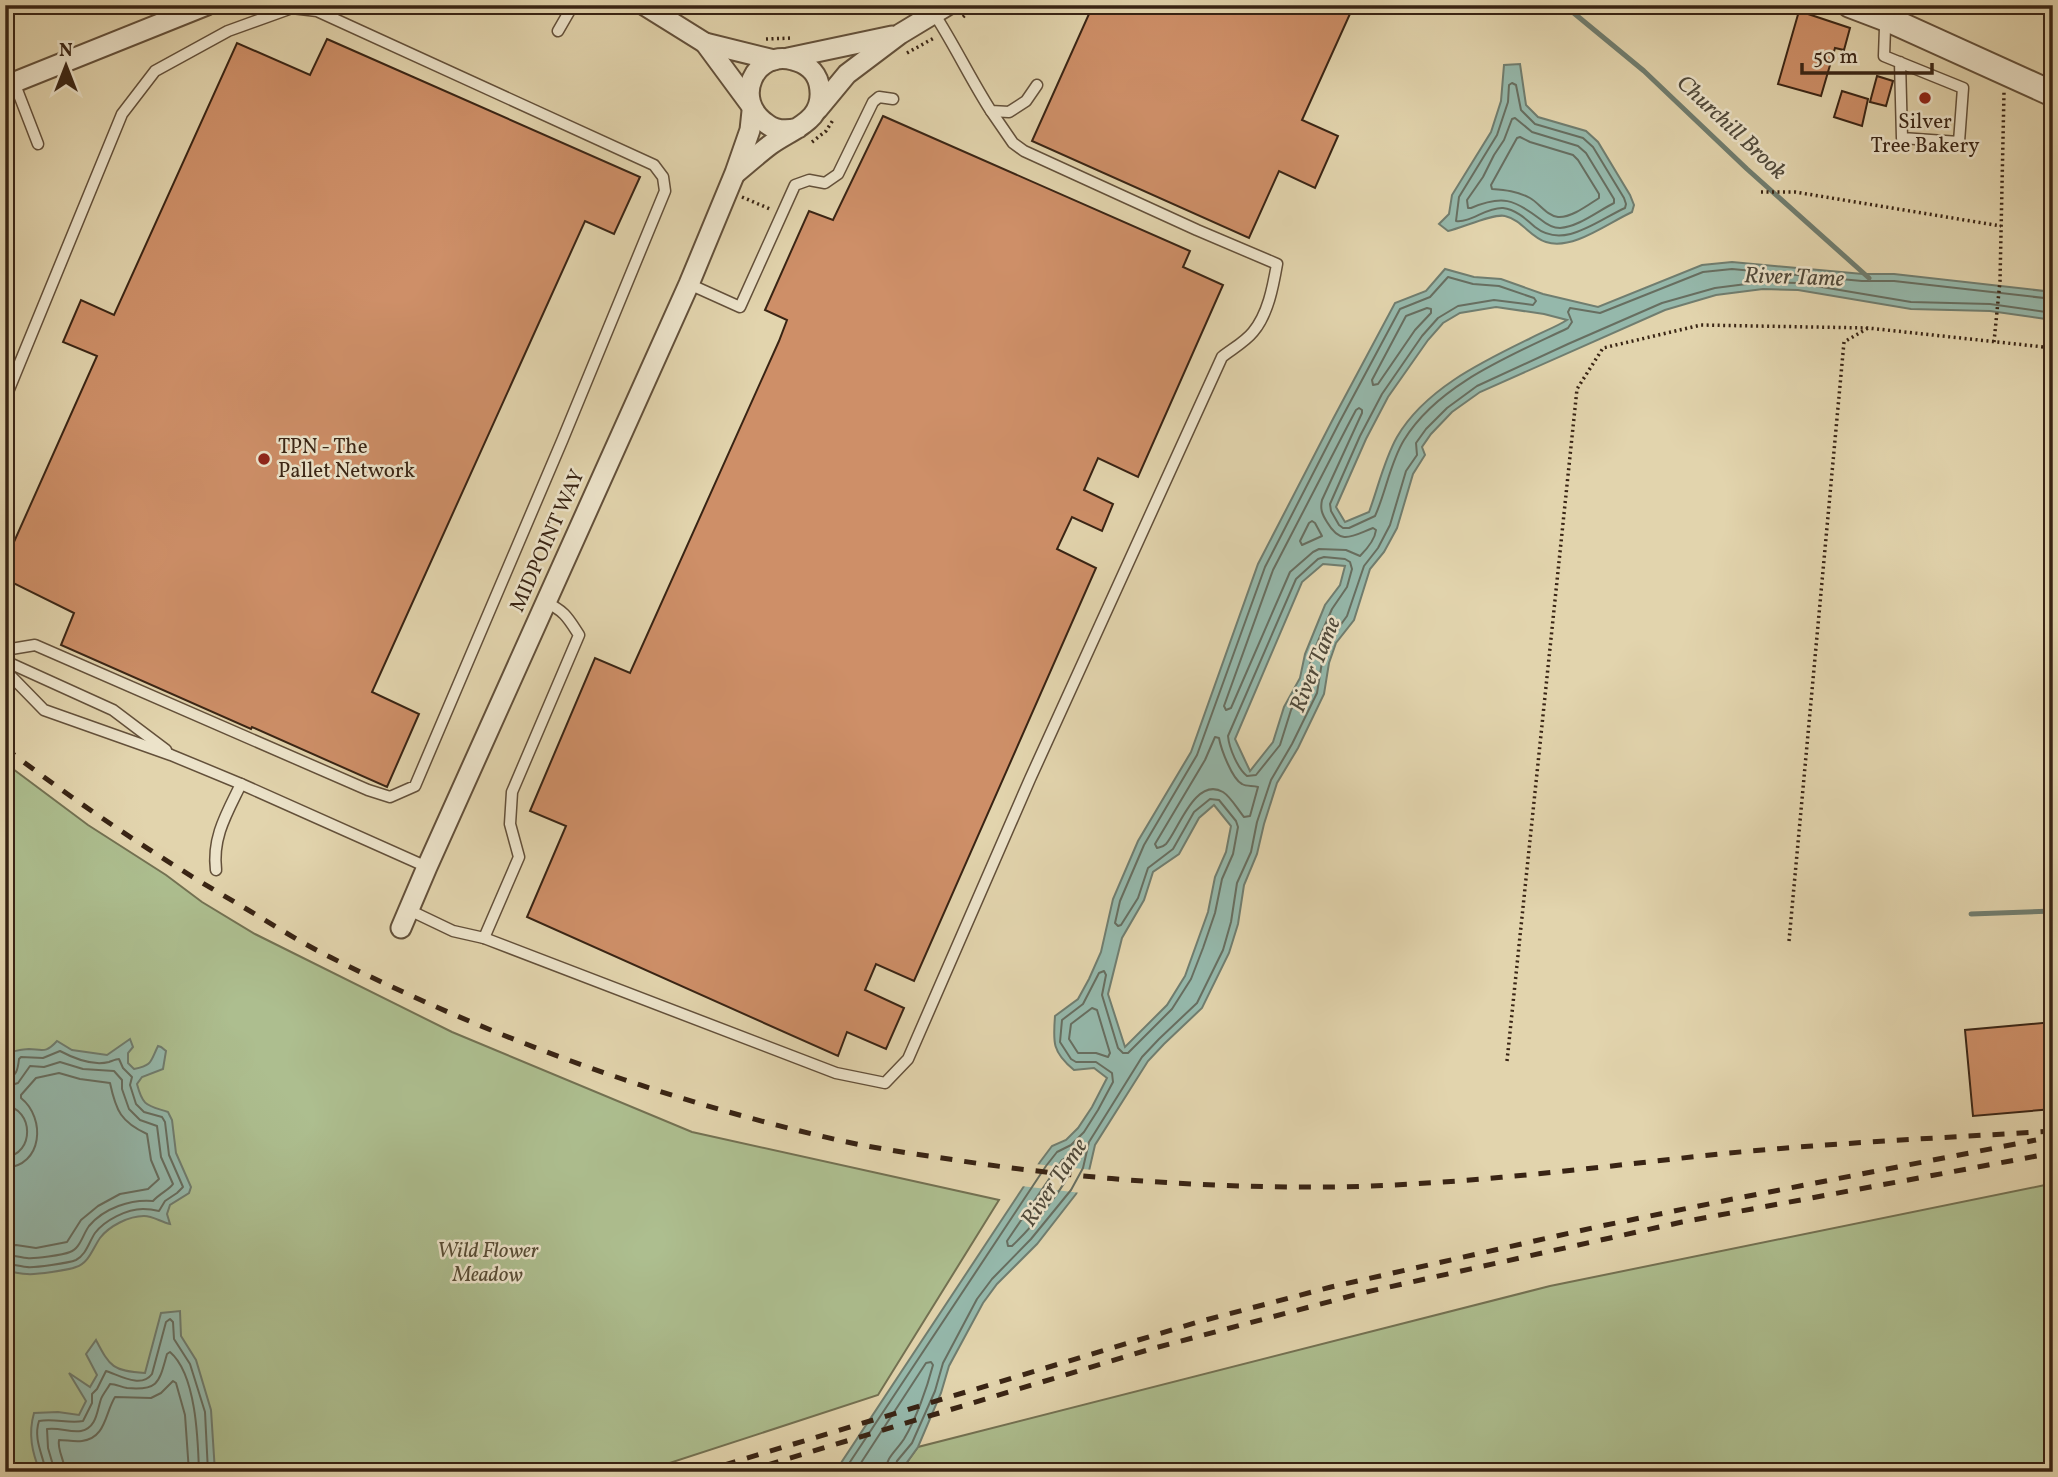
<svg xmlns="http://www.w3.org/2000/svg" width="2058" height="1477" font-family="Vollkorn,serif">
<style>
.green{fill:#adbe8f;stroke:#737152;stroke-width:2}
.water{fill:#95b8ab;stroke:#707d6f;stroke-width:2;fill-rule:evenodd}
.pier{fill:#e2d4ad}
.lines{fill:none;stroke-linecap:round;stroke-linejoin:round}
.shore{stroke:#676e60;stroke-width:2}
.stream{stroke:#707d6f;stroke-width:5}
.building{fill:#ce8f68;stroke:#392414;stroke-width:2}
.service-casing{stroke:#63503a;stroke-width:13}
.minor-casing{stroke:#63503a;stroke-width:23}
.tertiary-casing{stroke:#63503a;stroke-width:28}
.path{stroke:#392414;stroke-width:3.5;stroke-dasharray:2 3.5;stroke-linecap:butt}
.service{stroke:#ece3ca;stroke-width:10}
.minor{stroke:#ece3ca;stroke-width:19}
.tertiary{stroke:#ece3ca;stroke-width:24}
.rail{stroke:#392414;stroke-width:5;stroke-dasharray:12 12;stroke-linecap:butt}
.poi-dot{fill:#8f2418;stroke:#ece3ca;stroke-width:2.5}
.labels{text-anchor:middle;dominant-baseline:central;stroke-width:5;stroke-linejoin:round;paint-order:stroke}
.poi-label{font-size:21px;fill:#392414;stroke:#ece3ca}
.street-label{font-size:21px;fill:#392414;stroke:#ece3ca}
.park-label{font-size:21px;font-style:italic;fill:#564a33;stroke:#ece3ca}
.water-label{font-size:23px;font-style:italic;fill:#50493a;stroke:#ece3ca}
</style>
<rect width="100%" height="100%" fill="#e2d4ad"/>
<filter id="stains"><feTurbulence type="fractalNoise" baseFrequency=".00286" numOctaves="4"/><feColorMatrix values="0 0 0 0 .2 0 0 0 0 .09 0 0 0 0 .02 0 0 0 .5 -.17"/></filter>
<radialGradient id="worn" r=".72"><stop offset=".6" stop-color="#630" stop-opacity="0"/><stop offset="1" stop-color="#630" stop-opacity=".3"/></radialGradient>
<g class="green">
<polygon points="5,763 88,825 166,875 202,902 255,934 452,1032 692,1132 999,1200 878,1395 642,1472 5,1472"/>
<polygon points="2045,1185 2053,1185 2053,1472 900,1472 918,1447 1550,1286"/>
</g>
<g class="water">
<path d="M1520 64 1526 105 1538 117 1586 131 1598 142 1630 195 1634 205 1632 212C1608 223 1572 251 1546 242 1530 237 1522 220 1505 216 1494 213 1462 228 1448 231L1439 224 1449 214 1452 195 1491 132 1501 101 1504 65Z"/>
<path d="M1732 262 1863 274H1894L2053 292V320L1990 311 1911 309 1798 290 1763 289 1716 295 1665 310 1480 392 1452 412 1431 434 1422 447 1425 455 1413 474 1397 528 1384 552 1370 569 1354 620 1336 643 1329 663 1324 694 1298 748 1277 783 1264 824 1257 854 1244 885 1238 924 1229 953 1202 1008 1164 1044 1148 1061 1095 1145 1089 1171 1076 1194 1037 1244 997 1284 983 1303 949 1366 941 1393 918 1447 900 1472H839L841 1463 1040 1162 1052 1146 1066 1140 1078 1128 1092 1107 1107 1078 1094 1068 1074 1070C1052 1052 1053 1042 1055 1016L1078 999 1089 979 1101 952 1113 899 1138 841 1191 752 1258 564 1333 419 1395 303 1426 291 1445 269 1474 277 1501 279 1543 294 1598 307 1702 265ZM1496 307 1544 314 1567 320C1556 327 1542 332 1529 339 1482 362 1425 389 1397 437 1384 460 1378 488 1369 512L1345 522 1336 507 1366 439 1388 397 1428 340 1443 323 1460 313ZM1323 564 1345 566 1340 585 1325 605 1314 632 1305 654 1300 678 1284 707 1273 742 1250 771 1235 739 1302 582ZM1214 805 1231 826 1226 852 1215 877 1208 912 1185 976 1167 1005 1125 1047 1108 994 1122 938 1144 900 1153 872 1179 854 1199 818Z"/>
<path d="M130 1039 133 1047 128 1053V1063L134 1069C153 1065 150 1062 158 1046L161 1047 166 1051 163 1069 142 1077 137 1084C143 1107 147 1105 168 1112L172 1120 176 1153 191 1187 189 1193 170 1205 167 1214 170 1224C161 1222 153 1216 144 1216 129 1216 109 1226 100 1238 93 1248 89 1263 76 1267 69 1270 35 1275 27 1274 19 1274 14 1271 5 1272V1143L10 1140C12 1131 12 1125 5 1119V1075L11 1066 10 1052C16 1051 23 1049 29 1049 44 1050 46 1053 57 1041L72 1050 107 1055Z"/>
<path d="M180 1311 181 1336 196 1360 211 1410 215 1472H40C32 1452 28 1434 34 1413L58 1412 79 1415 86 1401 69 1373 90 1387 97 1375 86 1354 96 1340C110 1367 113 1371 145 1373L161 1313Z"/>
</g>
<polygon class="pier" points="1035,1164 1093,1170 1081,1193 1021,1186"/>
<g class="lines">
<g class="shore">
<path d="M1512 83 1516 85 1521 110 1535 124 1583 138 1593 147 1624 198 1626 204 1625 208C1598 220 1564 250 1535 227 1526 219 1515 209 1503 208 1486 207 1471 223 1456 221L1459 197 1497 135 1508 102 1509 85Z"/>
<path d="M1515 118 1532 132 1578 146 1586 153 1614 199V203C1598 211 1578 227 1560 228 1552 228 1546 224 1540 219 1514 199 1502 195 1471 208H1468L1467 200 1483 177 1494 155 1504 140 1512 119Z"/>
<path d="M1520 137 1530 142 1573 155 1578 160 1599 194V198C1588 205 1571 218 1558 217 1547 216 1539 203 1530 198 1517 191 1505 190 1492 189L1491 185 1517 138Z"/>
<polygon points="1427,308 1431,309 1431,313 1415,330 1378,384 1373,385 1372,380 1406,316"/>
<path d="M1359 408 1362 410V413L1322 500C1320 509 1322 514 1327 522 1341 546 1352 536 1373 528L1376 530C1375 539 1367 549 1360 556L1346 550 1319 549 1313 552 1290 572 1231 708 1226 710 1224 706 1273 570 1347 427 1356 410Z"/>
<polygon points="1312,521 1315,523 1322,536 1302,545 1300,541 1309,523"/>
<path d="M1324 557 1345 559 1350 562 1352 569 1347 587 1332 609 1321 634 1312 656 1306 680 1291 710 1280 745 1256 775 1247 776C1238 769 1229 748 1228 736L1296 579 1318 559Z"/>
<path d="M1215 737 1219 738C1221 749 1232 779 1242 784 1247 787 1253 785 1258 787L1250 816 1244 817C1238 810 1231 797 1223 792 1195 776 1178 831 1166 844 1163 847 1161 847 1157 848L1155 844 1205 760Z"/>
<polygon points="1092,1008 1097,1010 1110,1053 1108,1057 1096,1053 1078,1053 1069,1039 1071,1024"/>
<path d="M5 1078C17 1078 18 1068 19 1059L21 1057 43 1058 60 1051C73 1058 93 1066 109 1062 112 1061 116 1059 119 1059L123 1068 132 1077 130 1085 136 1104 144 1112 162 1117 165 1122 169 1155 183 1187 177 1193 165 1201 159 1211C155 1210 148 1209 143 1209 127 1209 105 1220 95 1233 89 1242 86 1255 76 1260 69 1263 34 1268 27 1267 19 1266 14 1264 5 1265"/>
<path d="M5 1087 18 1083 30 1066 44 1067 60 1062 83 1069 114 1071 122 1080V1089L129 1109 140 1120 157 1126 161 1157 173 1184C170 1189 159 1194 153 1201 131 1199 104 1208 89 1226 83 1234 80 1249 70 1252 63 1255 34 1259 27 1258 19 1257 14 1255 5 1256"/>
<path d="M5 1106C34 1108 35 1155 5 1157"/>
<path d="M1071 1155 1076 1157C1072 1181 1030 1229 1012 1246H1008L1007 1241 1062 1160Z"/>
<path d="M5 1168C43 1166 46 1118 21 1098V1095L36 1078 59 1073 80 1079 110 1083C116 1111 121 1122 147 1134L151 1160 159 1179 148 1189 120 1194 98 1206 81 1220 67 1242 36 1248 16 1245 5 1246"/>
<path d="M46 1472C43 1455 33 1439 39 1421 54 1418 69 1424 83 1421L92 1403V1394L97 1389 106 1371C119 1375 141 1389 152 1374L166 1322 170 1319 173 1322 174 1339 190 1364 205 1412 208 1472"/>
<path d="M55 1472 48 1448 47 1429C59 1427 70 1433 81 1431 97 1428 97 1410 101 1399 103 1394 108 1388 110 1384 116 1384 121 1387 127 1388 159 1391 159 1382 167 1354L170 1352C196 1374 198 1439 199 1472"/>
<path d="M65 1472C65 1461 57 1450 59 1440 66 1440 74 1442 82 1441 106 1438 105 1413 115 1397L151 1398 161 1393 173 1381 176 1383 185 1415 189 1472"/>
<path d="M846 1472 848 1465 1046 1166 1057 1152 1071 1145 1084 1132 1098 1110 1113 1082 1112 1073 1096 1062H1076L1071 1059 1060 1042 1062 1020 1083 1004 1099 973 1104 971 1106 975 1102 995 1118 1048 1123 1053H1128L1172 1009 1191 979 1203 948 1215 913 1222 879 1233 854 1238 827 1236 821 1219 800 1210 799 1194 812 1173 849 1148 868 1138 898 1121 925 1118 926 1115 923 1120 901 1144 845 1197 755 1265 567 1339 423 1400 309 1430 297 1448 277 1473 284 1499 286 1534 298 1536 301 1533 305 1494 300 1458 306 1438 318 1422 336 1382 394 1360 436 1330 504 1331 511 1339 525 1343 528H1349L1375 516C1386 492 1390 463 1404 440 1438 384 1512 355 1568 328L1572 322 1568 312 1570 308 1600 313 1703 272 1732 269 1862 281H1894L2053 299"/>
<path d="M855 1472 926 1363 931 1362 933 1365C927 1388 916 1419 904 1439 897 1450 886 1457 885 1472"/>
<polyline points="894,1472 897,1461 912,1443 935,1391 943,1363 977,1299 992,1279 1031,1239 1071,1190 1083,1168 1089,1142 1142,1057 1159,1039 1197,1003 1223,950 1231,922 1237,883 1251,852 1257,822 1271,780 1292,744 1317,693 1322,662 1329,641 1347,616 1364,566 1378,548 1390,525 1406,471 1417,455 1416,443 1426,429 1447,408 1477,386 1568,344 1662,303 1715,288 1762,282 1798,283 1911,302 1990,304 2053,313"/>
</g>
<g class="stream">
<polyline points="1564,5 1644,71 1747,169 1869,278"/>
<polyline points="1971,914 2053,911"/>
</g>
</g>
<g class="building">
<polygon points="1093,5 1354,5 1302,120 1338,136 1315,188 1279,171 1249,238 1032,141"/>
<polygon points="1799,11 1850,28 1844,50 1835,48 1821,96 1778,84"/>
<polygon points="327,39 640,177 614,234 585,221 372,692 419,714 387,787 252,727 251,729 61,645 74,613 5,579 5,562 97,356 63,342 81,300 114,315 237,43 310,75"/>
<polygon points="1877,76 1893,81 1886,106 1870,102"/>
<polygon points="1842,91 1868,99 1862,126 1834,117"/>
<polygon points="883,116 1190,251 1183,267 1223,285 1138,477 1098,458 1084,490 1113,504 1102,531 1072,517 1057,549 1096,568 914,981 876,964 865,990 904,1008 886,1049 847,1032 838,1056 527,917 566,826 530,811 595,658 630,673 779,341 787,320 765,310 809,211 833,220"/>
<polygon points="2053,1022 2053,1109 1973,1116 1965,1030"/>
</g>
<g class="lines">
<defs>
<g id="service">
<path d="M935 15C955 46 971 80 991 111L1009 112 1026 101 1037 85"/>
<polyline points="1888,20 1885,28 1884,56 1963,88 1959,142 1902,138 1900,62"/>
<polyline points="558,31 573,5"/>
<polyline points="14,82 38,144"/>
<polyline points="689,284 740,307 795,185 809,180 825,183 838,174 873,102 879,97 893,99"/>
<polyline points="5,399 122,114 155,71 228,31 292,8 317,11 654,165 663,177 665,191 562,441 415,786 390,797 368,790 35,645 5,650"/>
<polyline points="5,661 113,710 166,750"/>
<polyline points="5,670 44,710 171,755 241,784 427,867"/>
<path d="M216 870C212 837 227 813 241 784"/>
<path d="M409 910 453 931 484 938 836 1073 885 1083 908 1059 1030 779 1222 357C1232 349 1245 342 1253 332 1268 314 1273 287 1277 264L1197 230 1024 151 1013 143 991 111"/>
<path d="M484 938 519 857 510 824 512 792 579 635C568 618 565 611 545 602"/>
</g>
<g id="minor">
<polyline points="644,5 705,43 774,60"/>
<polyline points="705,43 750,104"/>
<polyline points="788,58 892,36"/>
<polyline points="5,86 207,5"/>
<polyline points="818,109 847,74 900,34 948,5"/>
<path d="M736 173C747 164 758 154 770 145 793 128 827 121 819 84 816 71 805 63 793 60 755 49 731 100 767 124 776 131 787 131 798 128"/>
<polyline points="401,928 427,867 689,284 735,173 750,130 752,111"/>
</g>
<polyline id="tertiary" points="1850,5 1892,21 2053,94"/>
</defs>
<use href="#service" class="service-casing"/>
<use href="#minor" class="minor-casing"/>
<use href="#tertiary" class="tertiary-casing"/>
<g class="path">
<polyline points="963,17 976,5"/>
<polyline points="766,39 793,38"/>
<polyline points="907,53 934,38"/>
<polyline points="812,142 826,131 833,120"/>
<polyline points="1761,192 1795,192 2001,226"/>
<polyline points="742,197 770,209"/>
<polyline points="1994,342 2000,281 2004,92"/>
<polyline points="1789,941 1844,342 1868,328"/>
<polyline points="1507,1061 1577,389 1603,348 1701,325 1868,328 2053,348"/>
</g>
<use href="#service" class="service"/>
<use href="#minor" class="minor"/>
<use href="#tertiary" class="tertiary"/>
<g class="rail">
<path d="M5 748C80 805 157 857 238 904 269 922 299 942 332 958 492 1038 663 1100 838 1140 877 1149 916 1154 955 1160 1080 1179 1205 1188 1332 1187 1462 1185 1590 1168 1719 1154 1830 1143 1941 1138 2053 1131"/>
<polyline points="701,1472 1198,1322 1331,1287 1601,1226 1728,1200 2036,1140"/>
<polyline points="744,1472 1151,1349 1362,1293 1682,1222 2053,1153"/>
</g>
</g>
<g class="poi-dot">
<circle cx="1925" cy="98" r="7"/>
<circle cx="264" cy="459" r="7"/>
</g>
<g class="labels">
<g class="poi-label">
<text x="1925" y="122">Silver<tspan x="1925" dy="24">Tree Bakery</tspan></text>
<text x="278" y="447" text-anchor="start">TPN - The<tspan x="278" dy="24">Pallet Network</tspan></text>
</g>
<g class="street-label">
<text transform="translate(548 541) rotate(-66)">MIDPOINT WAY</text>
</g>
<g class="park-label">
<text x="488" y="1251">Wild Flower<tspan x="488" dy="24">Meadow</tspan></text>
</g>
<g class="water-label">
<text transform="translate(1731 128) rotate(43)">Churchill Brook</text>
<text transform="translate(1794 278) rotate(2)">River Tame</text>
<text transform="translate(1316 665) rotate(-68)">River Tame</text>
<text transform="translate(1055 1183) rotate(-56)">River Tame</text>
</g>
</g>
<rect width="2058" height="1477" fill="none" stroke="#e2d4ad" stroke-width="28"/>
<rect x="7" y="7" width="2044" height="1463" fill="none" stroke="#392414" stroke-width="3.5"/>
<rect x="14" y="14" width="2030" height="1449" fill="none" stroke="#392414" stroke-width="2"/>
<g transform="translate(66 66)" stroke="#ece3ca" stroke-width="5" paint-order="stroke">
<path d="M0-5L12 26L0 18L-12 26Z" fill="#392414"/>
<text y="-10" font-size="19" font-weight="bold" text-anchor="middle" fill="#392414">N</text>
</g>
<path d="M1802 63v10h130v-10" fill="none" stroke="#392414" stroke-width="3.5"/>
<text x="1813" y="63" font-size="21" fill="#392414" stroke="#ece3ca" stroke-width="5" paint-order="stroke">50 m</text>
<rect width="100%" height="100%" filter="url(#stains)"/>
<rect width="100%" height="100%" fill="url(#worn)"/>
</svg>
